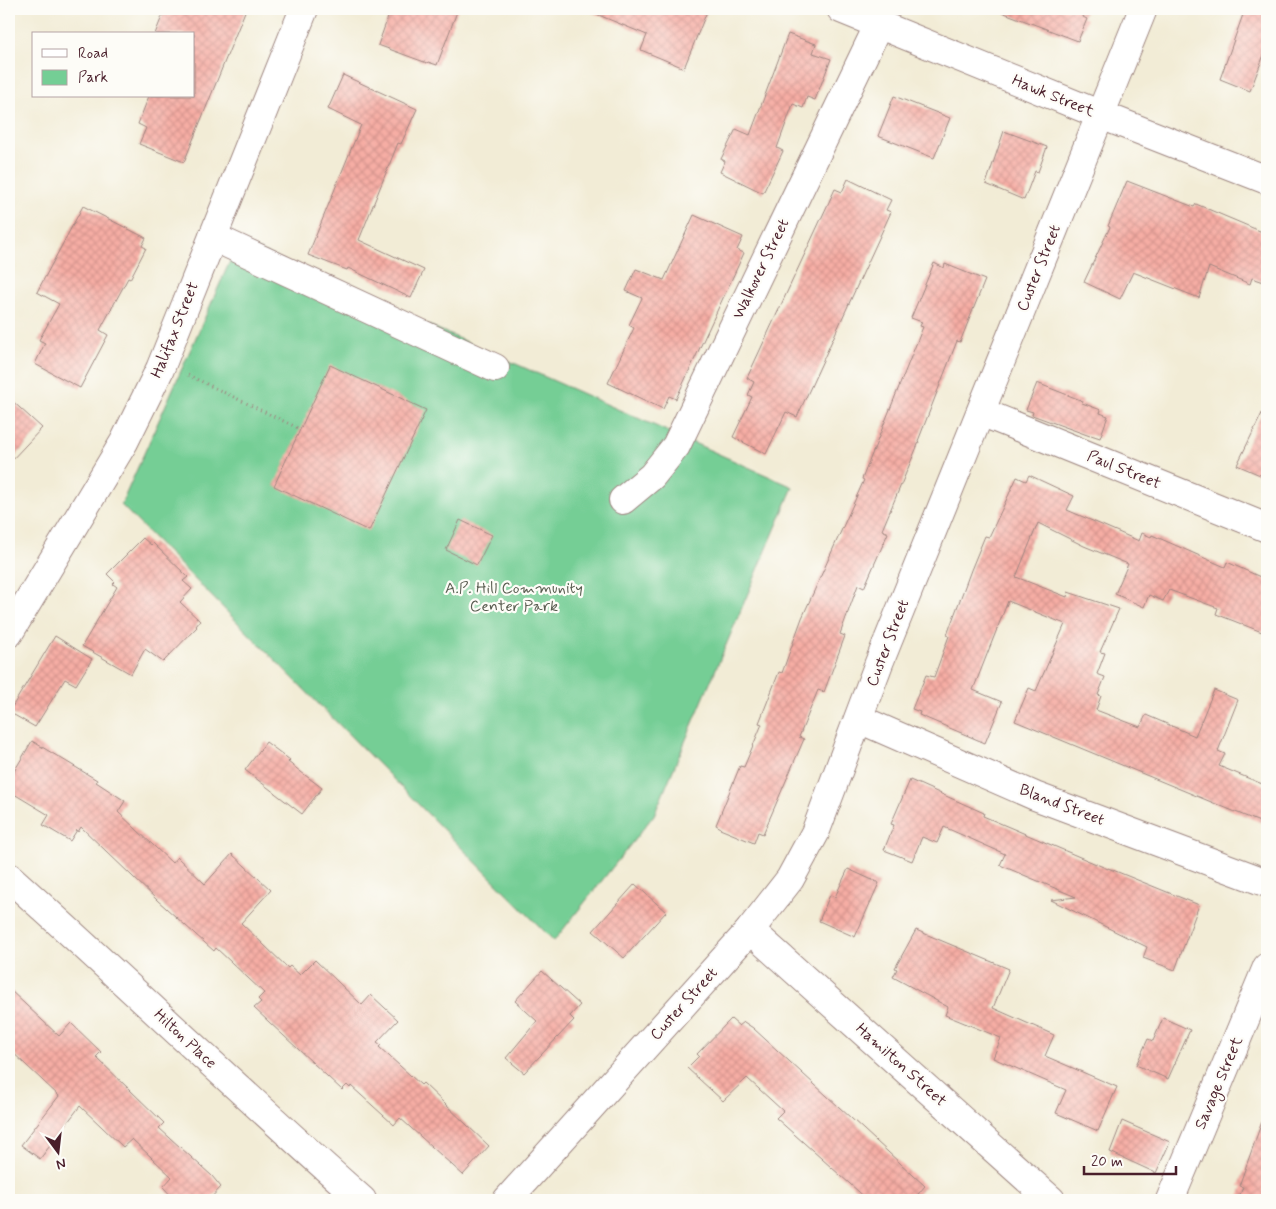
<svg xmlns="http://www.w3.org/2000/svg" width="1276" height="1209" font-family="Mynerve,sans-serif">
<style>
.park{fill:#74ce95;stroke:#5f7660}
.building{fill:url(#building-cross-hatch)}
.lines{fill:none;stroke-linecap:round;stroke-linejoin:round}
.minor-casing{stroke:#9e8680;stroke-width:30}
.major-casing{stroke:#9e8680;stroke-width:30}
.path{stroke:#9e8680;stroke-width:3;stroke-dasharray:1 4;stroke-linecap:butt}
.minor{stroke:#fff;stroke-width:28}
.major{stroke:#fff;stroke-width:28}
.labels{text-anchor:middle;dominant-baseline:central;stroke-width:4.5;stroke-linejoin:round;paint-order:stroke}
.street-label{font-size:16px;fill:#4a1f2b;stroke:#fdfcf7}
.park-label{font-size:16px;fill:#595c50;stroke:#fdfcf7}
</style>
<defs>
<pattern id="building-cross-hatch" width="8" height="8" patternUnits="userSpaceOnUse" patternTransform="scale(1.25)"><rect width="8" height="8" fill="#f6ada4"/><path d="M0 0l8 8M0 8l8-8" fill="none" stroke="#d4948d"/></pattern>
</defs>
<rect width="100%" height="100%" fill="#fdfcf7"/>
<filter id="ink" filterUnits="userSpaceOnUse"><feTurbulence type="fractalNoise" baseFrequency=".02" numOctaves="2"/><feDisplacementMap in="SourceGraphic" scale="10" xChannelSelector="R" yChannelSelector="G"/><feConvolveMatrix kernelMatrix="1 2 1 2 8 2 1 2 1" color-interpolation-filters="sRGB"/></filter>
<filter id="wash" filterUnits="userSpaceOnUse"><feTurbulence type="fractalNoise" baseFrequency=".0096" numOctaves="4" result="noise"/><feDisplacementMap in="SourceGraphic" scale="20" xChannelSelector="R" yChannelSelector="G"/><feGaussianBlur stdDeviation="1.12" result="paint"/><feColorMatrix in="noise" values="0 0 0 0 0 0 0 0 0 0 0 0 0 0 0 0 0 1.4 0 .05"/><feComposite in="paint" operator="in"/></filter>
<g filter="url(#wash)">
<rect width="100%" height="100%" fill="#f2ecd6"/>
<polygon class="park" points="239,241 793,487 654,815 554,941 121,505"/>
<g id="blocks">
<g class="building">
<polygon points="165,9 246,9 184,162 139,144 146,128 138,124 149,96 194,96 194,34 155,34"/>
<polygon points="391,9 458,9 437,65 428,62 427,63 378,45"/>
<polygon points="584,9 708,9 684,68 641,50 647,35"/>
<polygon points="999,9 1086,9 1083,17 1087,19 1078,41 999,11"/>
<polygon points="1245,9 1267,9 1267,47 1250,91 1220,79"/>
<polygon points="788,34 816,44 813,53 831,59 815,100 807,97 803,108 793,104 777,148 783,151 763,193 720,172 725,161 721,159 736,129 750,135"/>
<polygon points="343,75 417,109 401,144 398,143 359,240 424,270 411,298 348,268 347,270 308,255 361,125 328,109"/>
<polygon points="894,96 950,118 934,158 878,136"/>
<polygon points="1004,131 1047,147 1038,172 1035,171 1024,200 986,184"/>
<polygon points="848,179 891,200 886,210 891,212 797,417 786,412 766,454 733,437 752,397 748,395 754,382 747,378 835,189 842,192"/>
<polygon points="1127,181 1194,207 1196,204 1267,234 1267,283 1252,278 1250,284 1209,267 1199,298 1133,272 1120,299 1084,282 1110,227 1108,226"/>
<polygon points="83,206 146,238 142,246 146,248 130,279 128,278 100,330 108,335 80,388 35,364 45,343 39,340 59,304 37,292"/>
<polygon points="694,215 743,237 737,250 744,253 676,399 669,396 663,409 608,383 634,328 629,325 642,298 626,291 636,269 664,280"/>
<polygon points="934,263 944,268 945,264 985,280 960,342 957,341 918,441 919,442 882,530 888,533 864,588 858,585 840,634 845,636 824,692 818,690 799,737 804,739 763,834 758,832 754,843 720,829 721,828 716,825 740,766 744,767 762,724 759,723 779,672 782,673 802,618 864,480 862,479 923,327 920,326 922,322 911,318"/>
<polygon points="330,365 426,410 369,531 274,486"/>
<polygon points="1037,383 1083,401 1082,403 1101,410 1100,413 1108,416 1100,438 1091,435 1090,436 1032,415 1033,412 1026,410"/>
<polygon points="9,398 42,428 9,463"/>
<polygon points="1267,403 1267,478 1237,465"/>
<polygon points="1029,475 1074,496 1067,510 1139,541 1142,533 1151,537 1152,535 1225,567 1227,562 1267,580 1267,634 1216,614 1218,608 1169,590 1163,601 1149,595 1144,607 1115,594 1128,564 1084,546 1038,523 1016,577 1067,597 1068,592 1119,609 1100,652 1105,653 1097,674 1105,677 1098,695 1101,696 1096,710 1140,727 1146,715 1195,736 1214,690 1238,700 1218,751 1225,754 1219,766 1267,786 1267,825 1015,721 1029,688 1036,691 1065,624 1008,601 973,690 1002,702 985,743 919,715 920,712 912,709 926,675 934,677 949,636 947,635 971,570 985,536 989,537 1017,477 1026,481"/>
<polygon points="460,520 492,535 477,565 446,550"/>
<polygon points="143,538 151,545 153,543 188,577 183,581 192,589 180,602 200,621 196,626 197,627 163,662 145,649 131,674 82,646 117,587 113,584 115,582 107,574"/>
<polygon points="55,636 92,659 76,685 65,679 35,727 9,712"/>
<polygon points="32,741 97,780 96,782 125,801 118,812 172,863 177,857 205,884 232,854 271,890 241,923 288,968 290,966 300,975 315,960 362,1005 371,995 398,1020 377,1042 381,1045 379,1047 421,1085 423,1083 489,1146 463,1175 400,1118 394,1125 351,1086 350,1088 347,1085 342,1090 254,1008 261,1002 258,999 264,993 216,948 214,951 157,900 81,827 78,832 77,830 70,841 43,825 49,815 9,791 9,780"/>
<polygon points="266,742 290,760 288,762 322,788 302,814 245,770"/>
<polygon points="910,780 984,813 983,816 1108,869 1108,868 1199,905 1175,970 1143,958 1147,947 1051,900 1076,897 1000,865 1005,854 944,827 937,843 922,837 912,861 884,850 894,825 891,824"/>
<polygon points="848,869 879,883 855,937 819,921 830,895 835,897"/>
<polygon points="635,884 666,912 624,958 593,931"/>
<polygon points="916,930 1009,969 993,1008 1054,1035 1045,1056 1117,1087 1098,1131 1056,1113 1066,1090 993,1058 1001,1038 945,1015 948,1007 893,977 897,969 895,968"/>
<polygon points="542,971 580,1005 570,1016 574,1020 524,1073 506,1058 537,1021 515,1001"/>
<polygon points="9,989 59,1036 71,1023 101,1052 96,1057 164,1123 159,1128 212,1176 221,1187 209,1200 175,1200 163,1187 172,1177 132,1139 123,1147 80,1106 40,1159 21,1145 59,1096 9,1049"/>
<polygon points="1163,1018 1190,1030 1168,1079 1136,1065 1148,1039 1153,1041"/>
<polygon points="731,1019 739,1026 744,1022 753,1028 925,1186 913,1200 868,1200 776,1118 783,1111 747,1078 723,1101 687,1068 699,1056 697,1054"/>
<polygon points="1264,1116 1267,1116 1267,1200 1238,1200 1243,1187 1239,1186"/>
<polygon points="1122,1121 1170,1142 1156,1173 1110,1152"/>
</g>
</g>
</g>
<g filter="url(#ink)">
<use href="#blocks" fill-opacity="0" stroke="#9e8680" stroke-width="1"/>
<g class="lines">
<defs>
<g id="minor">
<polyline points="841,9 1101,115 1267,180"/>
<polyline points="213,237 495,368"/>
<polyline points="981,412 1267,528"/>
<polyline points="623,500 652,476 676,446 879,24"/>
<polyline points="859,719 1035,796 1267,883"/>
<path d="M9 877C127 983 242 1094 362 1200"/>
<polyline points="750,930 1051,1200"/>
<polyline points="507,1200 750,930 790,879 815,833 879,663 1143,9"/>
<polyline points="1170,1200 1267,967"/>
</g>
<polyline id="major" points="9,633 124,442 160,369 304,9"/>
</defs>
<use href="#minor" class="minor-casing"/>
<use href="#major" class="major-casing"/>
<polyline class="path" points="188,375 300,429"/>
<use href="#minor" class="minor"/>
<use href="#major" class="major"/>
</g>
</g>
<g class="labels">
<g class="street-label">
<text transform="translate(1053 96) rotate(22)">Hawk Street</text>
<text transform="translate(1039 268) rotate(-68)">Custer Street</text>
<text transform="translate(761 269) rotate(-64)">Walkover Street</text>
<text transform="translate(175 330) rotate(-68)">Halifax Street</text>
<text transform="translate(1124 470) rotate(22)">Paul Street</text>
<text transform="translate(888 643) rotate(-69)">Custer Street</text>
<text transform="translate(1062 805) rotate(21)">Bland Street</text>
<text transform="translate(684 1004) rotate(-48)">Custer Street</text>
<text transform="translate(185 1039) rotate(43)">Hilton Place</text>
<text transform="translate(901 1065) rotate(42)">Hamilton Street</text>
<text transform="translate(1219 1083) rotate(-67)">Savage Street</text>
</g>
<g class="park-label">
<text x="514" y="588">A.P. Hill Community<tspan x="514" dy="18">Center Park</tspan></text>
</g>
</g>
<rect width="1276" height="1209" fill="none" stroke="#fdfcf7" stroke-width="30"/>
<rect x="32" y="32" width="162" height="65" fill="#fdfcf7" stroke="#b5a4a5"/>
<rect x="42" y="49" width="25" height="8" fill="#ffffff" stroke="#b5a4a5"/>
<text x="78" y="58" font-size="15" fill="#4a1f2b">Road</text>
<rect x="42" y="70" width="25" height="15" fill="#74ce95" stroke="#b5a4a5"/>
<text x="78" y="82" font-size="15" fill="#4a1f2b">Park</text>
<g transform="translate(58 1152) rotate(165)" stroke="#fdfcf7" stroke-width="4" paint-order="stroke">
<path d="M0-4L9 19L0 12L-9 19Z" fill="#4a1f2b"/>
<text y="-8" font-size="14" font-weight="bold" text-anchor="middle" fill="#4a1f2b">N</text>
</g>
<path d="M1084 1166v8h92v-8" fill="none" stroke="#4a1f2b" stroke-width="2.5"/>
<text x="1091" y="1166" font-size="15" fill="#4a1f2b" stroke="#fdfcf7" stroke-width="4" paint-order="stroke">20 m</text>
</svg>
